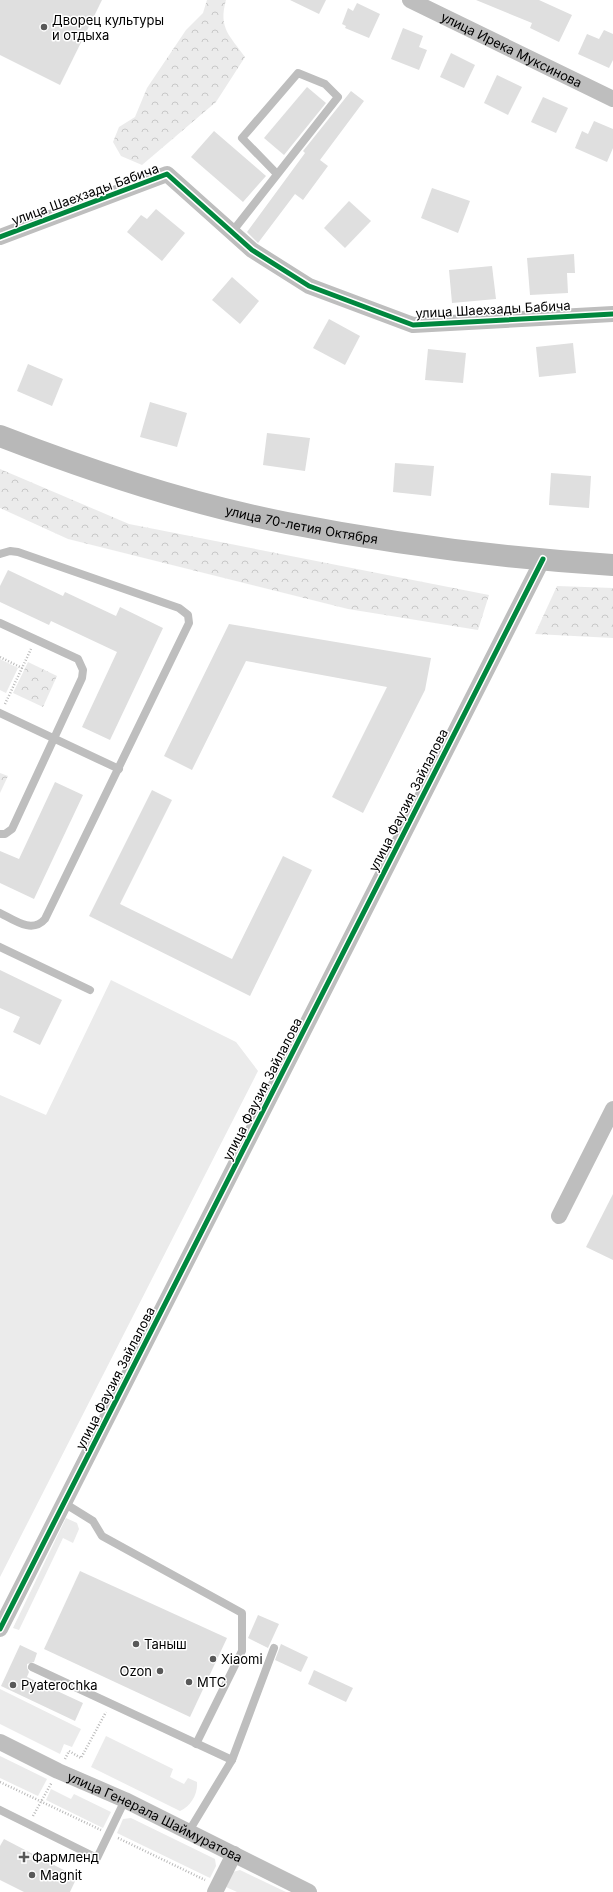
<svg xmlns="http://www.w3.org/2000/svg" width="613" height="1892" font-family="Inter,sans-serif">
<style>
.green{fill:#ebebeb}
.forest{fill:url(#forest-crowns)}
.building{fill:#dfdfdf}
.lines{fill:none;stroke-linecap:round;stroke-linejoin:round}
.path{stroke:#b9b9b9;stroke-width:2.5;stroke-dasharray:1 2;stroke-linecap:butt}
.lane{stroke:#bebebe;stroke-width:8}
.street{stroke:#bebebe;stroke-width:16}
.secondary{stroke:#b8b8b8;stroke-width:22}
.cycleway-casing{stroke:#fff;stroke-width:8}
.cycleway{stroke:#00873e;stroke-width:5}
.poi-dot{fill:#595959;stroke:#fff;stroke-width:1.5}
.labels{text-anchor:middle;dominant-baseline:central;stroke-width:3;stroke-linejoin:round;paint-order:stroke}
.poi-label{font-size:13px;fill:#000;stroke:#fff;text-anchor:start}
.street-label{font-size:13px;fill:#000;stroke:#fff}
</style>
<defs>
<pattern id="forest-crowns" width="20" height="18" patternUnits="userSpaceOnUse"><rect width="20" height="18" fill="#ebebeb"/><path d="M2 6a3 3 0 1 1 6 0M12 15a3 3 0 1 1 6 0" fill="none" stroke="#c8c8c8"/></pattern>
</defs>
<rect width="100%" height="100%" fill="#fff"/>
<g class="green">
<polygon points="0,659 18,668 6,693 0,690"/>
<polygon points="111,980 236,1042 258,1071 0,1577 0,1095 46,1115"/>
<polygon points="66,1518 77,1523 79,1529 73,1543 63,1538 19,1630 13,1628"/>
<polygon points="0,1689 81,1729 72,1747 64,1744 60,1754 0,1724"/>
<path d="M106 1736 173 1769 170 1777 184 1784 188 1778 197 1782C198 1794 191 1806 180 1811L91 1767Z"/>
<polygon points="0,1756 47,1779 38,1796 0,1778"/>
<polygon points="51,1789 71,1799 74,1794 111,1812 103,1828 46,1800"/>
<polygon points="131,1818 215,1859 216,1866 210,1878 117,1833 123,1819"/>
<polygon points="240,1870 286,1892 237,1892 226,1887 233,1872"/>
</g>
<g class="forest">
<path d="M207 0H226C218 28 230 36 245 57L216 102 142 165 121 156 113 142 119 127 135 117 147 88 186 30 203 13Z"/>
<polygon points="0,469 129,524 489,595 478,630 348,609 68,539 0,508"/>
<polygon points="557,586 613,588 613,638 535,634"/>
<polygon points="28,662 57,676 43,707 13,693"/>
<polygon points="0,773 8,776 0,793"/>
</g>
<g class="building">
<polygon points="0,0 102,0 60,85 0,55"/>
<polygon points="290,0 326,0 319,14"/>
<polygon points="476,0 539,0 572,15 559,42 530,28 532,23"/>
<polygon points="357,3 380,14 369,38 345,28 346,26 342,24 348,8 353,11"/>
<polygon points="403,28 423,36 419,47 427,50 419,70 391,59"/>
<polygon points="604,30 613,34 613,60 609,68 578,54 587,34 599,39"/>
<polygon points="451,53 475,65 464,88 440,77"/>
<polygon points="497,75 522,87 508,115 484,103"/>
<polygon points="307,87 326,103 284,155 264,138"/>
<polygon points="351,91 364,101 320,160 328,166 303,200 295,194 258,243 247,232 305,153 303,151"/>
<polygon points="543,97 568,108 556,133 531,122"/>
<polygon points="594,121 613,129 613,148 607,162 575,148 582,131 588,134"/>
<polygon points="214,131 266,176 243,202 191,157"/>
<polygon points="432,188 470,201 458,233 421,218"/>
<polygon points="349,201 371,221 345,248 324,228"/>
<polygon points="156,209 185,233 162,261 127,232 141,215 147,219"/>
<polygon points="574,254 575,273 567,273 568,293 530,295 527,258"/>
<polygon points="492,266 496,299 452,303 449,270"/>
<polygon points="232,277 259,301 240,324 212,300"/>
<polygon points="329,319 360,336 345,365 313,348"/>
<polygon points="573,343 576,373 539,377 536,347"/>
<polygon points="428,349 466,353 463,383 425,380"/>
<polygon points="28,364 63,379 52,406 17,391"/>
<polygon points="150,402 187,413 177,447 140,437"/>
<polygon points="267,433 310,438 305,471 263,465"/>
<polygon points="395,463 434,466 431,496 393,492"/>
<polygon points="551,473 591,476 589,508 549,505"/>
<polygon points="8,570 63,596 65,592 116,616 120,607 163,628 110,740 82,727 117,652 51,621 49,625 0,602 0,586"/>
<polygon points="229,624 431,658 425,690 363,813 332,797 387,687 246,661 192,770 164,756"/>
<polygon points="55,782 83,795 34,899 0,883 0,851 19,859"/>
<polygon points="152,790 172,800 120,904 232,959 283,856 312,870 250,996 89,916"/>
<polygon points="0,970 62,1000 40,1045 13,1032 20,1017 0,1008"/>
<polygon points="613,1194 613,1260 586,1247"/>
<polygon points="80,1571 227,1638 190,1717 44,1649"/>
<polygon points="258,1615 279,1624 268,1648 248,1638"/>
<polygon points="281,1644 308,1657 301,1672 275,1660"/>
<polygon points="20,1645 37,1653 34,1662 27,1664 27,1668 29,1672 27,1677 83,1703 75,1721 1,1686"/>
<polygon points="314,1670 353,1688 346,1702 308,1684"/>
<polygon points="4,1839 77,1877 70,1892 24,1892 0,1880 0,1846"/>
</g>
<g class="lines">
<g class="path">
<polyline points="0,657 22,668"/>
<polyline points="5,704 31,649"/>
<polyline points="65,1759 69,1751 81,1758 106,1712"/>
<polyline points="0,1782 101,1830"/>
<polyline points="33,1816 52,1782"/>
<polyline points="118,1838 205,1880"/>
</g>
<g class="lane">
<polyline points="232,232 338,97 325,84 298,73 242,138 277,174"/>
<path d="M0 554 10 551 18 552 179 608 188 615 189 623 45 919C32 934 14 920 0 913"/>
<polyline points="0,623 78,659 83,670 82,678 12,829 5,834 0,834"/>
<polyline points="0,713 119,769"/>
<polyline points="0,947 90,990"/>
<polyline points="64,1503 93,1521 102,1536 242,1613 242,1651 196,1744"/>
<polyline points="32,1667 232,1760"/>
<polyline points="0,1810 97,1858 125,1800"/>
<polyline points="189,1831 232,1760 274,1648"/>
</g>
<g class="street">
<path id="s1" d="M410 0 613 99"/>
<polyline points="0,237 167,174 252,250 309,286 413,325 613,314"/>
<polyline points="559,1216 613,1109"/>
<polyline points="0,1629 543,559"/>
<path id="s2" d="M0 1742 58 1771 125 1800 309 1892"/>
<polyline points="215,1892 234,1854"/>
</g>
<path class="secondary" id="s3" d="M0 436C93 472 189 504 287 523 394 544 504 558 613 565"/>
<defs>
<g id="cycleway">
<polyline points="0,237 167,174 252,250 309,286 413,325 613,314"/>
<polyline points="0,1629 543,559"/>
</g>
</defs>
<use href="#cycleway" class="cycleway-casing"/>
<use href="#cycleway" class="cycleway"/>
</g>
<g class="poi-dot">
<circle cx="44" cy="27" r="4"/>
<circle cx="136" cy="1644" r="4"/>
<circle cx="213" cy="1659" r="4"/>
<circle cx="160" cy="1671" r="4"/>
<circle cx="189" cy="1682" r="4"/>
<circle cx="13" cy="1685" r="4"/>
<path d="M22 1851h4v4h4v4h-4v4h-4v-4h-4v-4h4z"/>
<circle cx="32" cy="1875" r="4"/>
</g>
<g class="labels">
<g class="poi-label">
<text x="52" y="20">Дворец культуры<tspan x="52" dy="15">и отдыха</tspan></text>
<text x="144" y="1644">Таныш</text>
<text x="221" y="1659">Xiaomi</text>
<text x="152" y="1671" text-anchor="end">Ozon</text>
<text x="197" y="1682">МТС</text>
<text x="21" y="1685">Pyaterochka</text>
<text x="32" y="1857">Фармленд</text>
<text x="40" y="1875">Magnit</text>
</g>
<g class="street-label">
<text stroke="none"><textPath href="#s1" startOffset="113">улица Ирека Муксинова</textPath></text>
<text transform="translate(85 194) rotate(-20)">улица Шаехзады Бабича</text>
<text transform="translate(493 309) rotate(-3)">улица Шаехзады Бабича</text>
<text stroke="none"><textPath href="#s3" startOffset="315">улица 70-летия Октября</textPath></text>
<text transform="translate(408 800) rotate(-63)">улица Фаузия Зайлалова</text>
<text transform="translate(262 1089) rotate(-63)">улица Фаузия Зайлалова</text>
<text transform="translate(115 1378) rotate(-63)">улица Фаузия Зайлалова</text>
<text stroke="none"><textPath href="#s2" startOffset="172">улица Генерала Шаймуратова</textPath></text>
</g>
</g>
</svg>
